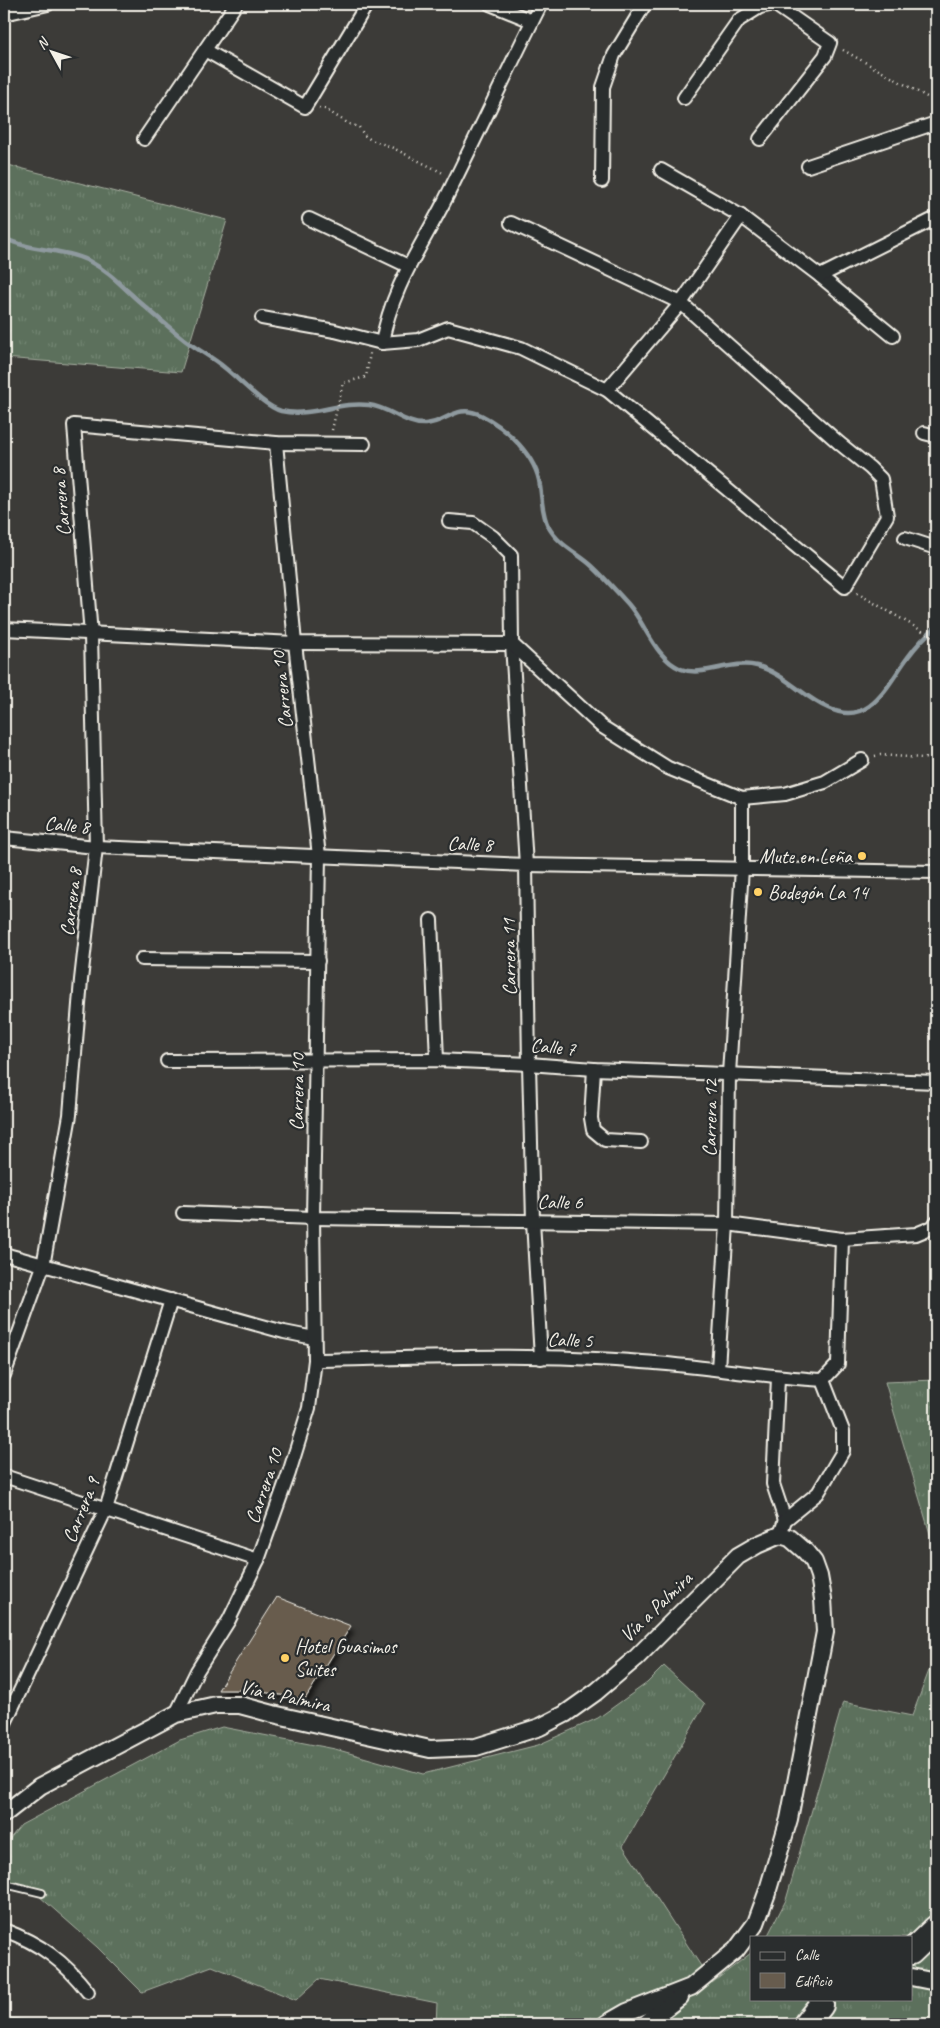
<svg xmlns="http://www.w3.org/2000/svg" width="940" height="2028" font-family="Caveat,sans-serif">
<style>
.grass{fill:url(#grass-tufts);stroke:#a8b0a2}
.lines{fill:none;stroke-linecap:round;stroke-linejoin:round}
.stream{stroke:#8f9a9f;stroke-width:4.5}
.building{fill:#675c4e;stroke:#f4f1e8;filter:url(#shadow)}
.service-casing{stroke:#f4f1e8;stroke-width:10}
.minor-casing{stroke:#f4f1e8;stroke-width:16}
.tertiary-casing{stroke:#f4f1e8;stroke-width:20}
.motorway-casing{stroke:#f4f1e8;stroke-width:28}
.path{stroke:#f4f1e8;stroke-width:2.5;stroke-dasharray:1 4;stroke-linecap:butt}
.service{stroke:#2a2d2e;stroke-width:6}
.minor{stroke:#2a2d2e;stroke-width:12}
.tertiary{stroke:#2a2d2e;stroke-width:16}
.motorway{stroke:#2a2d2e;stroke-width:24}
.poi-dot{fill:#ffd166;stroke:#2a2d2e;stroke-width:2}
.labels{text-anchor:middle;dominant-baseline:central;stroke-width:4.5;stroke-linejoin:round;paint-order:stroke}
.street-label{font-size:20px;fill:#f4f1e8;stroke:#2a2d2e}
.poi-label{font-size:20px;fill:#f4f1e8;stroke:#2a2d2e;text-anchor:start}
</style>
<defs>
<pattern id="grass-tufts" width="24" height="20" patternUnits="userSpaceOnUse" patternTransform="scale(1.25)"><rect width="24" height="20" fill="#5b705b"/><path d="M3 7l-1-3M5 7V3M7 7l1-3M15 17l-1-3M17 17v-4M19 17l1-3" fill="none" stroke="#738573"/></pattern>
<filter id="shadow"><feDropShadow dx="3" dy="5.5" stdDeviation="2.5" flood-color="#0009"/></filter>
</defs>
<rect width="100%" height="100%" fill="#3c3b38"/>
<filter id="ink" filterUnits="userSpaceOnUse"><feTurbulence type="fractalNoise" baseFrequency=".02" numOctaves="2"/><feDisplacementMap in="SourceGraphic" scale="10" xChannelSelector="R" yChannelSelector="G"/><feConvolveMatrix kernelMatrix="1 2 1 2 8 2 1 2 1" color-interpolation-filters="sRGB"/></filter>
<g filter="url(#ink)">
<g class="grass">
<polygon points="4,164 227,220 181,372 4,358"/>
<polygon points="936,1380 936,1554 885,1382"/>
<polygon points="936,1652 936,2024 436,2024 437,2003 319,1979 296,2000 212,1966 142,1992 97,1947 39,1896 4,1888 4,1846 21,1825 180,1740 222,1727 335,1749 423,1774 538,1745 598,1718 647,1683 664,1666 705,1704 623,1846 712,1983 751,1953 751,1999 911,1999 911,1937 767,1937 786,1900 843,1702 912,1716"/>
<polygon points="4,2017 50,2024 4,2024"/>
</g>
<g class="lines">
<path class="stream" d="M4 238C31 252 63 248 89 261 106 270 118 282 131 294 147 309 164 323 181 337 195 349 211 356 225 368 240 380 264 406 281 411 311 418 339 401 369 405 389 407 405 425 425 424 448 423 455 403 481 415 507 428 537 457 540 486 542 499 542 514 548 526 558 545 578 553 592 566 605 578 617 592 629 605 646 625 655 658 681 669 703 678 732 659 757 666 784 673 803 697 828 708 870 728 887 685 908 657 916 646 925 636 936 627"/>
</g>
<polygon class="building" points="277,1597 351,1626 305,1699 250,1690 218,1690"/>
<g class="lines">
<defs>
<polyline id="service" points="4,1887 9,1885 42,1893"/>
<g id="minor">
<polyline points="490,4 532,21"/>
<polyline points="934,4 936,8"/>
<polyline points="4,14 48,4"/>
<polyline points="205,50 305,107 367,4"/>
<polyline points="684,98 739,20 760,7 775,4"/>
<polyline points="144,139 236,4"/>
<polyline points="760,139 825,56 830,43 774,4"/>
<polyline points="808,166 936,123"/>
<polyline points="661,170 741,216 820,276 893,336"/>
<polyline points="602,181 603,87 614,55 645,4"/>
<polyline points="309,219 408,266"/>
<polyline points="820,276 936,218"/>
<polyline points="262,318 335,331 382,343 418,340 448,328 521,348 607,390 845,587 887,516 881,479 870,468 839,443 681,303 511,223"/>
<path d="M382 343C391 289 420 249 444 202 477 136 508 69 541 4"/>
<polyline points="607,390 681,303 741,216"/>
<polyline points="924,433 936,436"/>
<polyline points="449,521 473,523 493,537 511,555 512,644 526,865 529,1064 533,1221 541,1358"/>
<polyline points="905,538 936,548"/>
<polyline points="4,629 295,643 512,644 601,726 668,768 742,798 785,794 825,782 862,760"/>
<polyline points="4,838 96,847 526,865 936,872"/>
<polyline points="431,920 437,1060"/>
<polyline points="142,959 318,961"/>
<polyline points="167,1061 437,1060 529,1064 594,1069 936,1082"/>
<polyline points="594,1069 591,1118 593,1130 605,1140 641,1142"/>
<polyline points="183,1213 313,1218 727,1224 842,1239 916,1234 933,1227 936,1222"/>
<polyline points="4,1254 284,1332 314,1338"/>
<path d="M315 1360C424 1358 533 1353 642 1362 703 1366 763 1377 823 1380"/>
<polyline points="718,1369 727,1224 729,1074 742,868 742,798"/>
<polyline points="4,1375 43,1266 70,1115 81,980 96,847 91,635 74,425 276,443 364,444"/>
<polyline points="778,1378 773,1484 785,1520"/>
<polyline points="823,1380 838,1364 842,1239"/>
<polyline points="4,1476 258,1560"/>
<polyline points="780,1535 785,1520 818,1493 843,1451 843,1431 823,1380"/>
<polyline points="176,1714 197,1671 229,1620 258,1560 289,1473 309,1408 315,1360 313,1218 319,856 295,643 276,443"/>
<polyline points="4,1725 106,1509 171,1300"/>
<path d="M4 1930C41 1944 64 1961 88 1992"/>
</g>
<g id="tertiary">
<polyline points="4,1814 40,1786 176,1714 216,1705 240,1705 273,1714 430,1749 476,1747 540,1727 565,1714 596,1692 636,1658 738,1556 757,1545 780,1535 790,1538 806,1552 814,1562 819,1576 823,1599 825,1632 789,1819 767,1893 756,1923 736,1950 691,1987 627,2012 606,2024"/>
<polyline points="911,1977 936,1982"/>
<polyline points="645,2024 680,1997"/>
</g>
<g id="motorway">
<polyline points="911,1952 936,1928"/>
<polyline points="806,2024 821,2005"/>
</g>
</defs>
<use href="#service" class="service-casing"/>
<use href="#minor" class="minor-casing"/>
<use href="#tertiary" class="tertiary-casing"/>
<use href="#motorway" class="motorway-casing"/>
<g class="path">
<polyline points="843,50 936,102"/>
<polyline points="319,108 325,109 349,124 359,127 364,135 371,140 389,146 443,173"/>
<polyline points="332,430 343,383 366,377 370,353"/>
<polyline points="857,593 936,639"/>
<polyline points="875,756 880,755 936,759"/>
</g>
<use href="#service" class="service"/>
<use href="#minor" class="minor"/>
<use href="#tertiary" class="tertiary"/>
<use href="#motorway" class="motorway"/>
</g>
</g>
<g class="poi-dot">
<circle cx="862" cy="856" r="5"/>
<circle cx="758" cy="892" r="5"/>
<circle cx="285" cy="1658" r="5"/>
</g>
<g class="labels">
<g class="street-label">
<text transform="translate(61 502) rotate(-95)">Carrera 8</text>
<text transform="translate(282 690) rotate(-96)">Carrera 10</text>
<text transform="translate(67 825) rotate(5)">Calle 8</text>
<text transform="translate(470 844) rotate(2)">Calle 8</text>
<text transform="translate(71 902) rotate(-83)">Carrera 8</text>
<text transform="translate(509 957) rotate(-91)">Carrera 11</text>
<text transform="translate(553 1047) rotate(5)">Calle 7</text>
<text transform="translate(297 1092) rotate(-89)">Carrera 10</text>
<text transform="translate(710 1118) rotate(-89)">Carrera 12</text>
<text transform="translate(560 1202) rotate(1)">Calle 6</text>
<text transform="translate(570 1340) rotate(2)">Calle 5</text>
<text transform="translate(264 1486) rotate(-71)">Carrera 10</text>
<text transform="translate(81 1510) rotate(-68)">Carrera 9</text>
<text transform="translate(656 1607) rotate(-44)">Vía a Palmira</text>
<text transform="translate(285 1696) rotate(12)">Vía a Palmira</text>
</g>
<g class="poi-label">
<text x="852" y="856" text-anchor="end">Mute en Leña</text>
<text x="768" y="892">Bodegón La 14</text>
<text x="295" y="1646">Hotel Guasimos<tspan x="295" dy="23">Suites</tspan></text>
</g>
</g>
<rect width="940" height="2028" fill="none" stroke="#2a2d2e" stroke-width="20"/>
<rect x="10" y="10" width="920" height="2008" fill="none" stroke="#f4f1e8" stroke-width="2" filter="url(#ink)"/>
<rect x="750" y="1936" width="162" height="65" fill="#2a2d2e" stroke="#7b7b78"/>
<rect x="760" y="1952" width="25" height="8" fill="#2a2d2e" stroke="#7b7b78"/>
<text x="795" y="1960" font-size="15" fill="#f4f1e8">Calle</text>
<rect x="760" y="1973" width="25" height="15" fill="#675c4e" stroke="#7b7b78"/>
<text x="795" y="1986" font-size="15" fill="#f4f1e8">Edificio</text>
<g transform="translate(52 52) rotate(310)" stroke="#2a2d2e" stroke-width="4" paint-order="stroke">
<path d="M0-4L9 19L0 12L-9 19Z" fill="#f4f1e8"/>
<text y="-8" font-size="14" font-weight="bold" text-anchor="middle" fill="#f4f1e8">N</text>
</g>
</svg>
